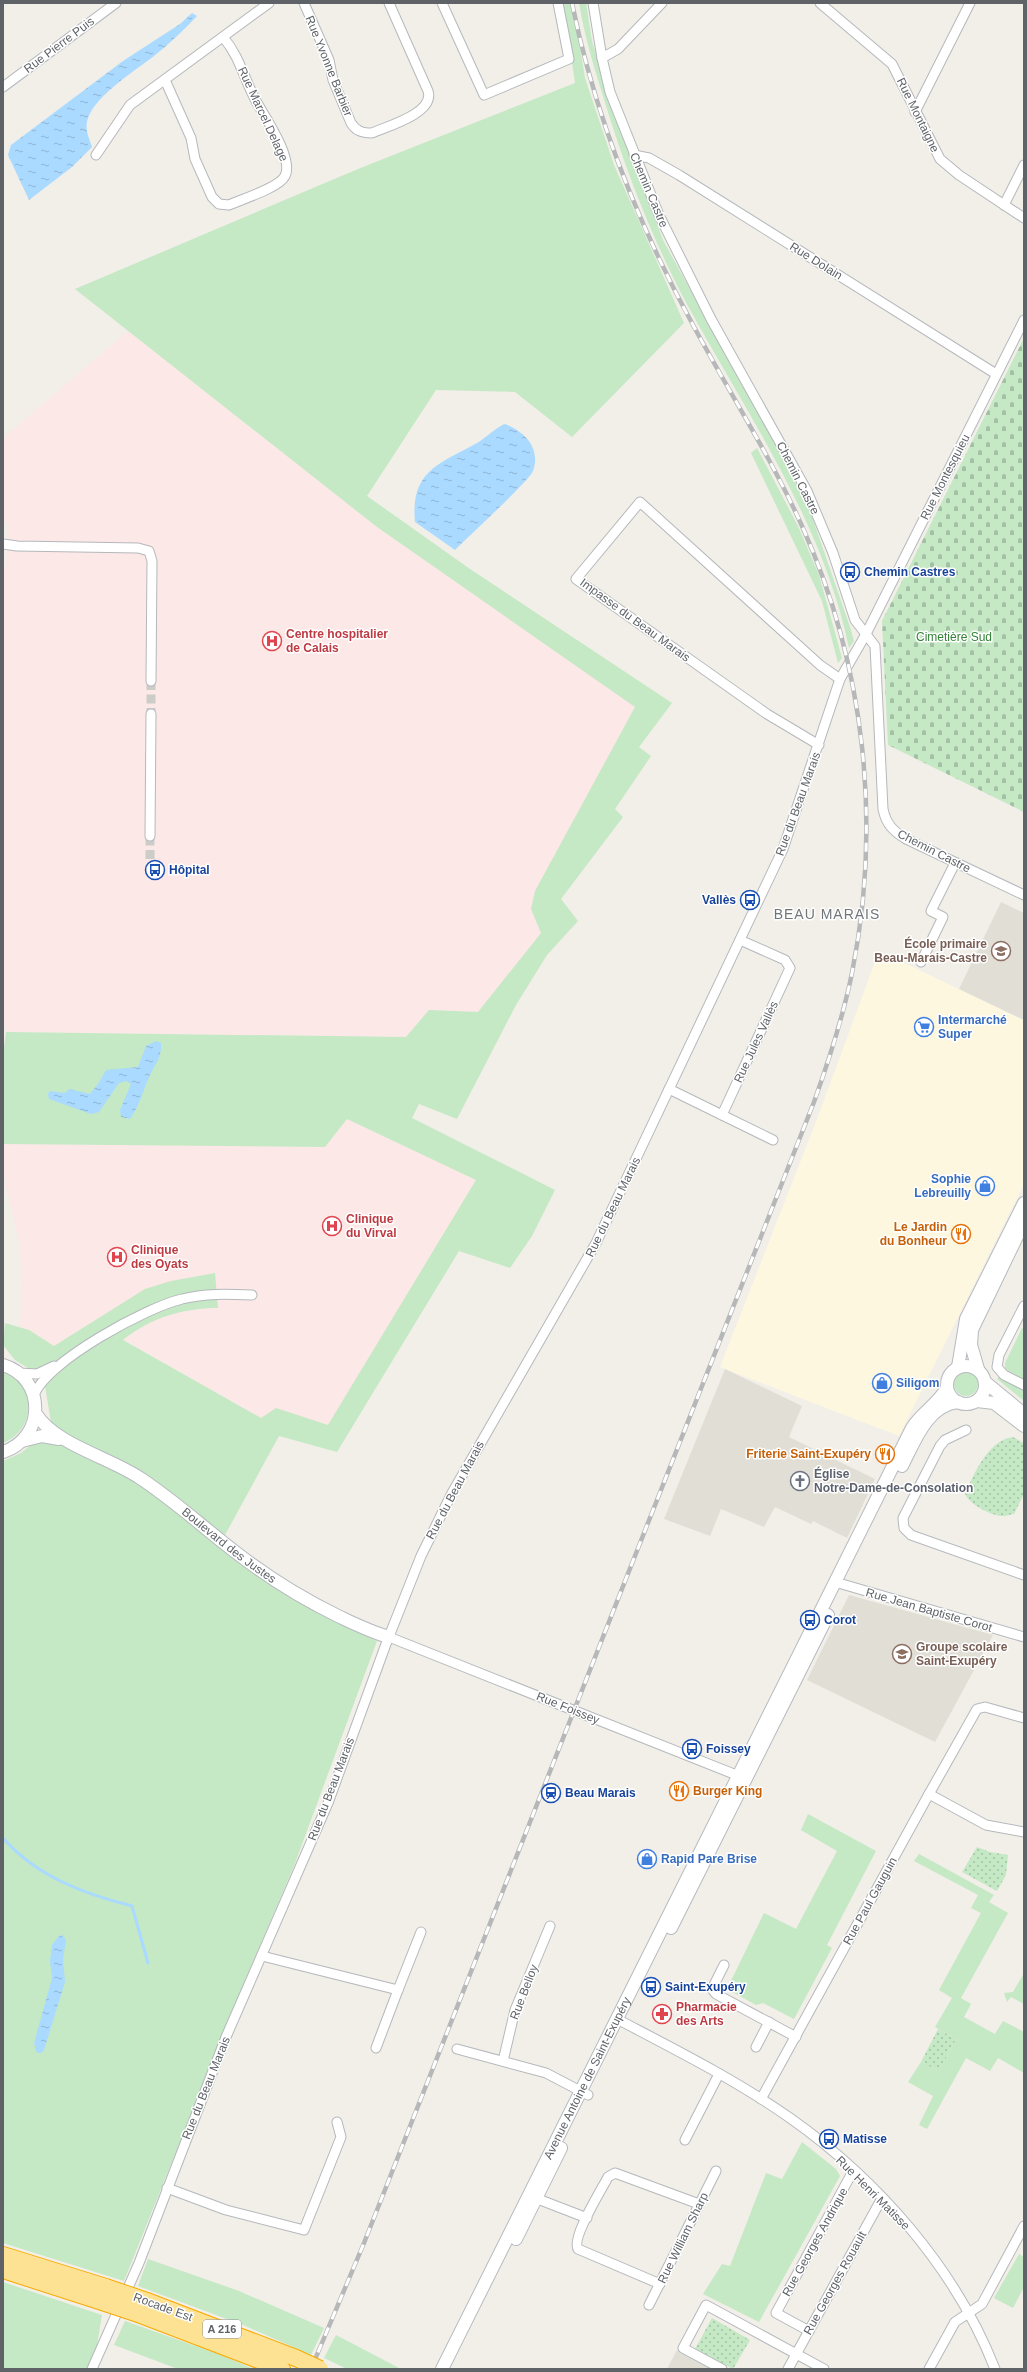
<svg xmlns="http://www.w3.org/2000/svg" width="1027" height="2372" font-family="Helvetica,sans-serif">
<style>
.commercial{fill:#fef7e0}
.education{fill:#e1ded6}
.medical{fill:#fce8e6}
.green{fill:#c5e8c5}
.cemetery{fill:url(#cemetery-stones)}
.park{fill:url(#park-dots)}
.water{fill:url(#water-ripples)}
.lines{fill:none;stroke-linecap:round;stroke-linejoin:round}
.stream{stroke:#aadaff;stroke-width:3}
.street-tunnel{stroke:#ccccc8;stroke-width:9;stroke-dasharray:9 4.5;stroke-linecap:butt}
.street-casing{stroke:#b5b8bc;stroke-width:11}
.secondary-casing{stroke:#b6babf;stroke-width:14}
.highway-casing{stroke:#f9ab00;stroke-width:18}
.street{stroke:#fff;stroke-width:9}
.secondary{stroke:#fff;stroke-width:12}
.highway{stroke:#fde293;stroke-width:16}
.rail-casing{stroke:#b6b7b8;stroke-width:4.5}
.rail{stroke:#fff;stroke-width:3;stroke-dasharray:9;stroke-linecap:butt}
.highway-bridge-casing{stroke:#f9ab00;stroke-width:18;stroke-linecap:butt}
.highway-bridge{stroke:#fde293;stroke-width:16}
.labels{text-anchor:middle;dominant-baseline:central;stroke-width:3;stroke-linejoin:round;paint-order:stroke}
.shield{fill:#fff;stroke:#8f9295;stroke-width:1}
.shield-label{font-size:11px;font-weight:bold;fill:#5f6368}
.street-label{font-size:12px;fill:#5f6368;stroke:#fff}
.transit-label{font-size:12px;font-weight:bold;fill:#164399;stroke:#fff;text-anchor:start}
.health-label{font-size:12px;font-weight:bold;fill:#be3a42;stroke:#fff;text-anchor:start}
.park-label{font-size:12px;fill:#348238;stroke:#fff}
.education-label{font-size:12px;font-weight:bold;fill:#785e54;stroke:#fff;text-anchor:end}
.shop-label{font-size:12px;font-weight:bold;fill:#366cbe;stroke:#fff;text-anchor:start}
.food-label{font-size:12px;font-weight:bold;fill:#c56008;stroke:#fff;text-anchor:end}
.worship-label{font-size:12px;font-weight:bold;fill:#5b616d;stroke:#fff;text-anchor:start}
.quarter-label{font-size:14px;letter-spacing:1px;fill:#70757a;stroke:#fff}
</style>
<defs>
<pattern id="cemetery-stones" width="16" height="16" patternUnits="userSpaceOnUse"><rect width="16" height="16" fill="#c5e8c5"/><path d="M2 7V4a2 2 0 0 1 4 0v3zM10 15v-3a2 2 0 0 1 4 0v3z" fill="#a3c0a4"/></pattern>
<pattern id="park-dots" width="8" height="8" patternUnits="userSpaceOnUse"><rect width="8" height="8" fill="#c5e8c5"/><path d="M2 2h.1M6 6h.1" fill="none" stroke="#a3c0a4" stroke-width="1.8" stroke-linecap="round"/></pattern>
<pattern id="water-ripples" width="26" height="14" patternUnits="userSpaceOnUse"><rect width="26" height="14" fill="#aadaff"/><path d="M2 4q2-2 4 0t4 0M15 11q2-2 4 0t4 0" fill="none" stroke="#8eb4d2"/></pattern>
</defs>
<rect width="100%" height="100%" fill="#f1efe8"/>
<polygon class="commercial" points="879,951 1024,1020 1024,1184 899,1436 720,1367 816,1122"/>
<g class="education">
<polygon points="1001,902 1024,913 1024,1020 959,989"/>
<polygon points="725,1369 802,1406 789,1437 875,1479 847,1538 813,1521 811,1524 775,1507 764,1527 721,1509 710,1536 664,1519"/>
<polygon points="849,1595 993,1635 935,1742 807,1680"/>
<polygon points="677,2350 698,2361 712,2369 667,2369"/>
</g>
<g class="medical">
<polygon points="128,331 377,527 636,707 535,891 531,909 541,933 478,1012 429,1010 406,1037 6,1032 3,1023 3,575 7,560 7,524 3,516 3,438"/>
<polygon points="347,1119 476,1180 328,1426 277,1408 261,1418 123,1339 159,1317 170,1314 204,1308 217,1308 145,1289 54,1346 20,1327 22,1282 19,1241 3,1173 3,1144 325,1147"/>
</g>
<g class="green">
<path d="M563 3H573L585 78 614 165 684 323 572 437 515 392 436 390 367 496 470 569 672 703 639 747 651 756 615 809 623 817 561 899 578 921 547 955 516 1005 457 1119 419 1104 412 1118 555 1190 532 1236 510 1268 459 1251 337 1452 279 1436 219 1546C265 1588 321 1615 377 1641L294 1866 243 1985 124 2281 3 2243V1461L21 1453 37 1440 68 1447 51 1422 45 1386 28 1368 15 1360 3 1345 5 1323 29 1330 54 1346 145 1289 171 1281 215 1273 218 1308C183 1308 150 1318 123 1340L261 1418 276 1408 328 1425 476 1180 347 1119 325 1147 3 1144V1056L6 1032 406 1037 429 1010 478 1012 541 933 531 909 535 891 635 707 377 527 75 289 358 169 575 83Z"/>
<path d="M579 3H586L592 41 610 102 663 240 808 505 851 630 854 641 849 648C823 523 750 419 689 308 655 245 628 177 607 109 596 74 585 39 579 3Z"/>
<polygon points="757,448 798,526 819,575 842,658 838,663 822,601 751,453"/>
<polygon points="1022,1328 1024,1329 1024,1379 1005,1369 1005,1363"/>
<path d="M3 1372C38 1384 36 1430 3 1443Z"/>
<circle cx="966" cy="1384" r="12"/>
<polygon points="999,1376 1024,1388 1024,1401 997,1379"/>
<polygon points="808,1814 876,1851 827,1945 832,1948 794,2019 763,2003 756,2005 727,1989 764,1913 796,1929 837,1851 801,1830"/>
<polygon points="919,1854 994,1895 989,1902 1008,1913 961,1998 971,2004 964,2017 995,2034 1003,2021 1024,2032 1024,2073 998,2058 990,2071 966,2058 927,2129 919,2125 933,2096 908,2082 921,2062 939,2071 956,2039 935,2027 952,1998 939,1990 981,1913 971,1908 978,1895 914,1861"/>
<polygon points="1024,1973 1024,2004 1011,1997 1007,2002 1004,1993 1013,1992"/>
<polygon points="802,2142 836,2169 840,2176 759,2322 703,2294 722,2264 730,2266 766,2173 782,2179"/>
<polygon points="1019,2254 1024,2257 1024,2287 1013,2308 994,2298"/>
<polygon points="148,2259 239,2291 324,2328 311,2355 243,2325 138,2286"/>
<polygon points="3,2282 102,2315 96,2351 87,2369 3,2369"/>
<polygon points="125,2321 218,2354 254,2369 178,2369 114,2345"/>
<polygon points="336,2335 401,2369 347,2369 324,2358"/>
</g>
<polygon class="cemetery" points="1024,338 1024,812 888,745 882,621"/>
<g class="park">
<path d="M1013 1437 1024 1443V1494L1014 1514C1011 1514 1007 1516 1004 1516 993 1517 969 1504 965 1494 974 1474 988 1440 1013 1437Z"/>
<polygon points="977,1847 990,1852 1008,1855 1006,1875 997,1891 962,1872"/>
<polygon points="938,2029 956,2039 939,2071 921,2062"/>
<polygon points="712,2318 750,2340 733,2369 695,2349"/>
</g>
<g class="water">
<path d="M192 13 197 16C184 30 169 44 154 56 136 70 96 95 88 118 84 128 89 138 92 147L72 167 29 200 8 155 11 145 123 61 180 24Z"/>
<path d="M505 424C525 432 541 448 533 471 529 481 467 538 455 550L415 522C410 470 440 464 477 443 487 437 495 428 505 424Z"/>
<path d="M156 1041 161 1043C162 1058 155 1064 150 1075 143 1090 140 1105 130 1119L121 1117 120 1110 131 1084 126 1081 119 1083 99 1112 91 1114 49 1099 48 1094 50 1091 65 1093 69 1089 90 1094 98 1084 106 1070 138 1067 146 1046Z"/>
<polygon points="63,1935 66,1940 63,1959 65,1982 44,2050 41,2053 37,2053 34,2043 52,1978 50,1961 52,1945 58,1937"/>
</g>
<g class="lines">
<path class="stream" d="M3 1838C36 1876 84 1894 132 1906L148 1963"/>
<g class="street-tunnel">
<polyline points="151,681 151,714"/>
<polyline points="150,859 150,836"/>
</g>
<defs>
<g id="street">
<path d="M304 3 329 60 333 80 351 123C356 131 362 133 372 133 388 126 435 113 428 91L389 3"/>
<polyline points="442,3 484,95 569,59 558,3"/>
<path d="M593 3 602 58 610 92 659 215 711 319 807 491 833 553 855 620 875 646 883 809C886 824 893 831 906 839L1024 895"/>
<polyline points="820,3 892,64 940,159 959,175 1024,218"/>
<polyline points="602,58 618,49 662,3"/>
<path d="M165 80 191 138 195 159 212 197 219 204 229 205C242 199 279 188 285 176 294 159 265 117 256 101 244 79 240 57 223 37"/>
<polyline points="3,87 116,3"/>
<polyline points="915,112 970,3"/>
<polyline points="96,155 130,105 269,3"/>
<polyline points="634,155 649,158 679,175 996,374"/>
<polyline points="1004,205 1024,165"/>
<polyline points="3,544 17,546 138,548 149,551 152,561 151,681"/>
<polyline points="819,745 767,714 576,579 640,502 820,665 840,679"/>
<polyline points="150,836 151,714"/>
<polyline points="921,962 943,917 931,911 955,863"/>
<polyline points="669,1089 722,1115 790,968 785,960 740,940"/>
<polyline points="722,1115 773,1140"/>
<polyline points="1024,1306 999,1355 997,1367 1004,1375 1024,1385"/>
<polyline points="19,1373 37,1374 54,1366"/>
<path d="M34 1395C47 1361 147 1307 182 1299 205 1293 228 1294 252 1295"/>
<polyline points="966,1430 945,1440 940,1446 903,1518 904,1528 911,1535 1024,1575"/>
<polyline points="835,1582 1024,1637"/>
<polyline points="389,1637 744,1778"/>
<polyline points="929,1794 977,1709 985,1707 1024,1718"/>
<polyline points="262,1956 398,1990 421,1932"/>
<polyline points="724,1965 712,1989 716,1994 796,2037"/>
<path d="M617 2019C676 2050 736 2080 790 2118 878 2180 956 2269 995 2369"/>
<polyline points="756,2047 769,2022"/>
<polyline points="376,2048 398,1990"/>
<polyline points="457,2049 546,2073 588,2095"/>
<polyline points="503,2061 515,2010 550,1926"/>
<polyline points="761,2099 929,1794 986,1825 1024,1832"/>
<polyline points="685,2140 719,2074"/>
<polyline points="167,2188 226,2210 304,2230 341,2137 337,2122"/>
<polyline points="530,2196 587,2218"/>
<path d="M660 2284 578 2249C571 2238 602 2189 608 2177L615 2173 699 2204"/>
<polyline points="649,2305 716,2171"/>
<polyline points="809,2331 776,2313 853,2171"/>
<polyline points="92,2369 139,2263 226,2037 328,1803 386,1644 421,1556 452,1493 596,1243 783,849 840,679 866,634 1024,320"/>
<polyline points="722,2369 683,2348 706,2305 824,2369"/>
<polyline points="788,2369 882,2198"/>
<polyline points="929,2369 955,2322 982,2304 1024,2226"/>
</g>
<g id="secondary">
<path d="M3 1365C46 1378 46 1438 3 1452"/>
<circle cx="966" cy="1385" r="19"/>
<polyline points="958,1367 966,1319 1024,1203"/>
<polyline points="978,1369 971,1345 972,1330 1024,1222"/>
<polyline points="985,1382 1024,1414"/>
<polyline points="977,1401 994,1403 1024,1426"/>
<path id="s1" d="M36 1414C56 1445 109 1457 140 1478 175 1501 205 1529 238 1554 269 1578 303 1599 338 1616 355 1624 371 1632 389 1637"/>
<polyline points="22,1441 42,1436 59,1439"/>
<path d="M902 1466C914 1443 927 1405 958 1402"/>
<polyline points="671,1928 828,1615"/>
<polyline points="516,2239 561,2148"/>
<path id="s2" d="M442 2369 912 1428C921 1413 938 1404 947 1388"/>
</g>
<g id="highway">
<polyline points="3,2255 106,2287"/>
<polyline points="3,2270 102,2302"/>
<polyline points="147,2301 296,2358"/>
<polyline points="141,2315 282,2369"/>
</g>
</defs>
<use href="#street" class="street-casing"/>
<use href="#secondary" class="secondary-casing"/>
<use href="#highway" class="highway-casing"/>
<use href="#street" class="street"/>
<use href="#secondary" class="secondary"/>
<use href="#highway" class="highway"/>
<defs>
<path id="rail" d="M311 2369 364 2243 814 1102C829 1060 843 1017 852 973 882 823 865 666 802 526 771 457 729 392 693 325 638 224 595 116 572 3"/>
</defs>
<use href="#rail" class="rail-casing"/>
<use href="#rail" class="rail"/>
<defs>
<g id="highway-bridge">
<polyline points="106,2287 147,2301"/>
<polyline points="102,2302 141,2315"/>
<polyline points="296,2358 320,2369"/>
</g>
</defs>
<use href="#highway-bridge" class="highway-bridge-casing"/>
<use href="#highway-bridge" class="highway-bridge"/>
</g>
<defs>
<symbol id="bus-ring" viewBox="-11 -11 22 22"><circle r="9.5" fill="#fff" stroke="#1a4fb4" stroke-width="1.5"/><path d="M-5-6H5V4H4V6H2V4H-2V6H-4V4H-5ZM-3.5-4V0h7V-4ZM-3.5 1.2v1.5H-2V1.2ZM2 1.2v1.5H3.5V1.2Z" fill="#1a4fb4"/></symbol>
<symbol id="hospital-ring" viewBox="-11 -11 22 22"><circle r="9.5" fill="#fff" stroke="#e0444e" stroke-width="1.5"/><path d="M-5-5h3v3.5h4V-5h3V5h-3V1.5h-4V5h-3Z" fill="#e0444e"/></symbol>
<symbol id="school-ring" viewBox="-11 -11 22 22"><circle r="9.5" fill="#fff" stroke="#8d6e63" stroke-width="1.5"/><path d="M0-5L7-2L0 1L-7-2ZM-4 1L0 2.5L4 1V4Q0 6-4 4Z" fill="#8d6e63"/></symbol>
<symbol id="supermarket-ring" viewBox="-11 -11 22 22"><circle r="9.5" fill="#fff" stroke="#3f7fe0" stroke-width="1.5"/><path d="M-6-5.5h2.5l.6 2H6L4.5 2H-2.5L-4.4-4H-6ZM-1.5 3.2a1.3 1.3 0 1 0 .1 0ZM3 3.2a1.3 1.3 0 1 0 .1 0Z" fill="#3f7fe0"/></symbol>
<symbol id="shop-ring" viewBox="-11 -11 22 22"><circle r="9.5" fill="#fff" stroke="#3f7fe0" stroke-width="1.5"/><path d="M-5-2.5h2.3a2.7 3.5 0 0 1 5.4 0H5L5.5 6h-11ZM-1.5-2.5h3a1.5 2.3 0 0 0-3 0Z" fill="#3f7fe0"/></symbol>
<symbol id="restaurant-ring" viewBox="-11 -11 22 22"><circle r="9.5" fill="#fff" stroke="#e8710a" stroke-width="1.5"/><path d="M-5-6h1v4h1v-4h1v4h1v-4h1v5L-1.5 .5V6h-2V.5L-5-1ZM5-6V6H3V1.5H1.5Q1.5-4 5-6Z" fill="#e8710a"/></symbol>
<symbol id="church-ring" viewBox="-11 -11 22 22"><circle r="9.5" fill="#fff" stroke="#6b7280" stroke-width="1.5"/><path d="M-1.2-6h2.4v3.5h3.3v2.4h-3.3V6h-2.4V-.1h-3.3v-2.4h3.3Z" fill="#6b7280"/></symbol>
<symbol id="station-ring" viewBox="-11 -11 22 22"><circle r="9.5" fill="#fff" stroke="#1a4fb4" stroke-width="1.5"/><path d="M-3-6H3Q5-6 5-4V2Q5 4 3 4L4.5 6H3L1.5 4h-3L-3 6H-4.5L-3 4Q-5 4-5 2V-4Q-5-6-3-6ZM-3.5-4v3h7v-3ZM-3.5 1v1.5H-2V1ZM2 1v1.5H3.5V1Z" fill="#1a4fb4"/></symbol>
<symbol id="pharmacy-ring" viewBox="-11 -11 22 22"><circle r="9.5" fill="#fff" stroke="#e0444e" stroke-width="1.5"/><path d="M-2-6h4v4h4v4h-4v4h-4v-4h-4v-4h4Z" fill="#e0444e"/></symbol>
</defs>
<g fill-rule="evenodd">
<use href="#bus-ring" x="839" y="561" width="22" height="22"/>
<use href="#hospital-ring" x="261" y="630" width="22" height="22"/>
<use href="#bus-ring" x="144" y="859" width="22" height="22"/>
<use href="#bus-ring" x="739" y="889" width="22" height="22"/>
<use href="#school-ring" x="990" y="940" width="22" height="22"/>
<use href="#supermarket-ring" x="913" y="1016" width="22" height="22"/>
<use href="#shop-ring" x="974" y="1175" width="22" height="22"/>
<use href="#hospital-ring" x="321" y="1215" width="22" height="22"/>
<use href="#restaurant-ring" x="950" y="1223" width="22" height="22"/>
<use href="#hospital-ring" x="106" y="1246" width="22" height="22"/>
<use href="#shop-ring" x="871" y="1372" width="22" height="22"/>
<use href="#restaurant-ring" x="874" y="1443" width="22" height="22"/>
<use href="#church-ring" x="789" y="1470" width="22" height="22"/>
<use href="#bus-ring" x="799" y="1609" width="22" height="22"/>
<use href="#school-ring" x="891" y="1643" width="22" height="22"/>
<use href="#bus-ring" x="681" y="1738" width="22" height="22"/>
<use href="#restaurant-ring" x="668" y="1780" width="22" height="22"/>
<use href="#station-ring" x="540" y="1782" width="22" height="22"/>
<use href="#shop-ring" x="636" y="1848" width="22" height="22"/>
<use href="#bus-ring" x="640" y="1976" width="22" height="22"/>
<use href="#pharmacy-ring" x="651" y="2003" width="22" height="22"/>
<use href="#bus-ring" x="818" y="2128" width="22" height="22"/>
</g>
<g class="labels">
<rect class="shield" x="203" y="2320" width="38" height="18" rx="3"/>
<g class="shield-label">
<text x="222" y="2329">A 216</text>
</g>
<g class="street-label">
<text transform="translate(59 45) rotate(-37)">Rue Pierre Puis</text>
<text transform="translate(329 66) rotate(68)">Rue Yvonne Barbier</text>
<text transform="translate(263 114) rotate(65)">Rue Marcel Delage</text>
<text transform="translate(918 115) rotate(64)">Rue Montaigne</text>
<text transform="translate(649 190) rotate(67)">Chemin Castre</text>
<text transform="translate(816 261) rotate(32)">Rue Dolain</text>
<text transform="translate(945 477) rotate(-63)">Rue Montesquieu</text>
<text transform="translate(798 478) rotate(63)">Chemin Castre</text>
<text transform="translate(635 620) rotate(36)">Impasse du Beau Marais</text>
<text transform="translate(798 804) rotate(-70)">Rue du Beau Marais</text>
<text transform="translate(934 851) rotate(27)">Chemin Castre</text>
<text transform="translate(756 1042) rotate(-65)">Rue Jules Vallès</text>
<text transform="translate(613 1207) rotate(-64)">Rue du Beau Marais</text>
<text transform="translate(455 1490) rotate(-62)">Rue du Beau Marais</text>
<text stroke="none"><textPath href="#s1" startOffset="235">Boulevard des Justes</textPath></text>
<text transform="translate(929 1610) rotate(16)">Rue Jean Baptiste Corot</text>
<text transform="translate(568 1708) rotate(22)">Rue Foissey</text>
<text transform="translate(331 1789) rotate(-69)">Rue du Beau Marais</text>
<text transform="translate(870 1901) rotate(-61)">Rue Paul Gauguin</text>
<text transform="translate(524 1992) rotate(-69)">Rue Belloy</text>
<text stroke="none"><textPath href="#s2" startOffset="325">Avenue Antoine de Saint-Exupéry</textPath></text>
<text transform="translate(206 2088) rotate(-68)">Rue du Beau Marais</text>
<text transform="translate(873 2193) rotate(45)">Rue Henri Matisse</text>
<text transform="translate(683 2238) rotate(-64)">Rue William Sharp</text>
<text transform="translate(815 2242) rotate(-61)">Rue Georges Andrique</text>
<text transform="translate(835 2283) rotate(-61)">Rue Georges Rouault</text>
<text transform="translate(163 2307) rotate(20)">Rocade Est</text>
</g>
<g class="transit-label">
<text x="864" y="572">Chemin Castres</text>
<text x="169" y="870">Hôpital</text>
<text x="736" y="900" text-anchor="end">Vallès</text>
<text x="824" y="1620">Corot</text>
<text x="706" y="1749">Foissey</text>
<text x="565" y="1793">Beau Marais</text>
<text x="665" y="1987">Saint-Exupéry</text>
<text x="843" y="2139">Matisse</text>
</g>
<g class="health-label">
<text x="286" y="634">Centre hospitalier<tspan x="286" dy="14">de Calais</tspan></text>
<text x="346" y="1219">Clinique<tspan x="346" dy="14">du Virval</tspan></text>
<text x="131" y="1250">Clinique<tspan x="131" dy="14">des Oyats</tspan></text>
<text x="676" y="2007">Pharmacie<tspan x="676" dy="14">des Arts</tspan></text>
</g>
<g class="park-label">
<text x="954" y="637">Cimetière Sud</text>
</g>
<g class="education-label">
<text x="987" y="944">École primaire<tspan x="987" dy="14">Beau-Marais-Castre</tspan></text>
<text x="916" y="1647" text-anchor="start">Groupe scolaire<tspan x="916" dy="14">Saint-Exupéry</tspan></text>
</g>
<g class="shop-label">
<text x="938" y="1020">Intermarché<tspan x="938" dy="14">Super</tspan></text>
<text x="971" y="1179" text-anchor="end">Sophie<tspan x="971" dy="14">Lebreuilly</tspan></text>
<text x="896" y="1383">Siligom</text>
<text x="661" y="1859">Rapid Pare Brise</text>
</g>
<g class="food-label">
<text x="947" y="1227">Le Jardin<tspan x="947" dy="14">du Bonheur</tspan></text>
<text x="871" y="1454">Friterie Saint-Exupéry</text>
<text x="693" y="1791" text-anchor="start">Burger King</text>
</g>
<g class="worship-label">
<text x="814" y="1474">Église<tspan x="814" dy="14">Notre-Dame-de-Consolation</tspan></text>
</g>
<g class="quarter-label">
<text x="827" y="914">BEAU MARAIS</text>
</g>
</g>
<rect width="1027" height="2372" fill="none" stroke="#5f6368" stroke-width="8"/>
</svg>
